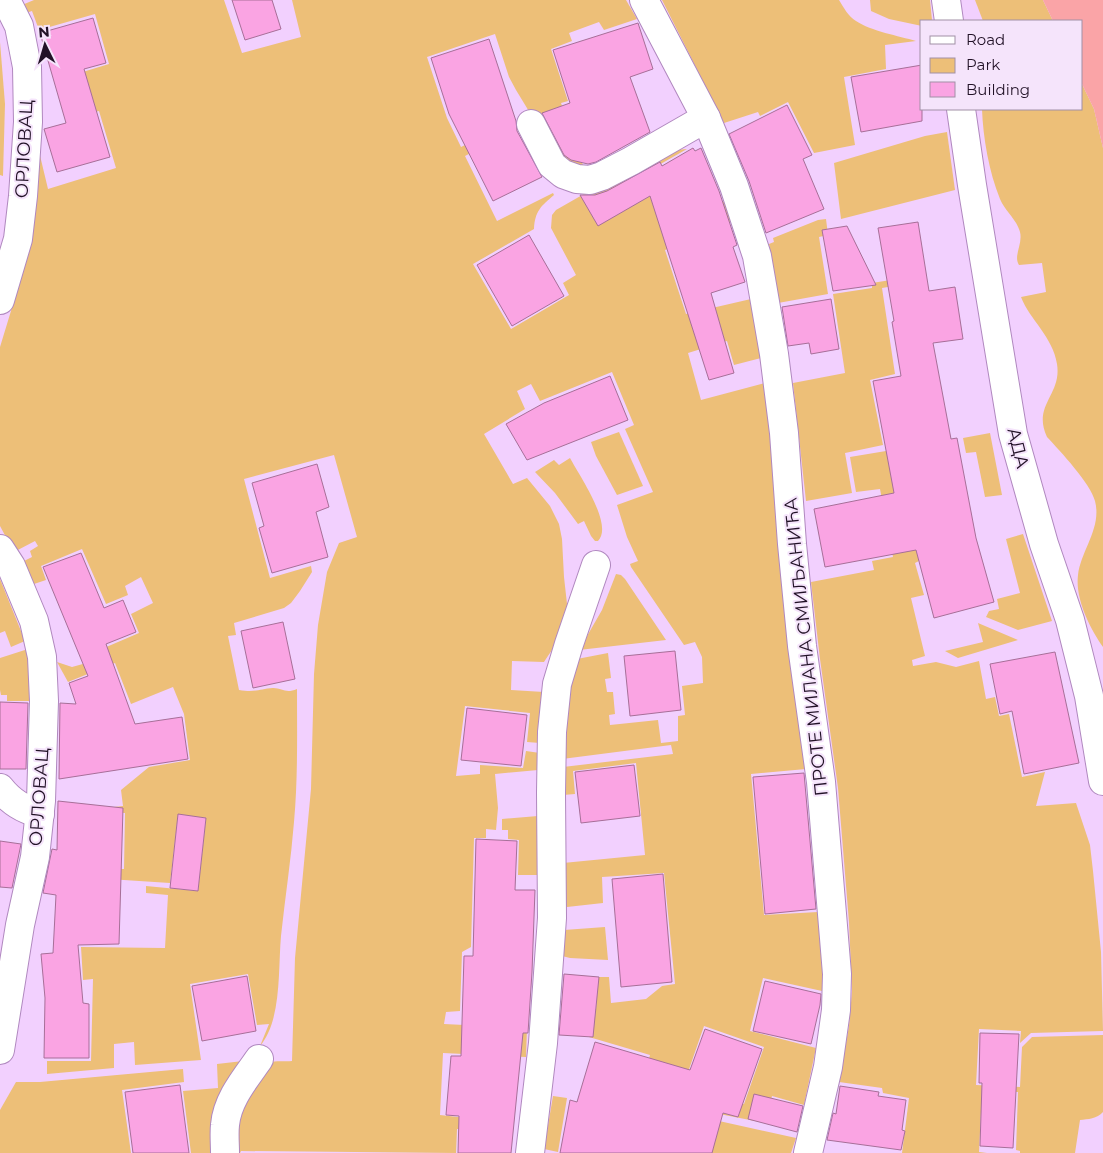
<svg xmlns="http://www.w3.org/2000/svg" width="1103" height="1153" font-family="Montserrat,sans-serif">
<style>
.green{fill:#edbf78}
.water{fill:#faa4a7}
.building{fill:#faa4e3;stroke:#a76f98}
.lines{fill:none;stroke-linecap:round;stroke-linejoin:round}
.minor-casing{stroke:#b088bf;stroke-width:30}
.minor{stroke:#fff;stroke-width:28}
.labels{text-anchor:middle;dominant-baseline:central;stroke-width:4;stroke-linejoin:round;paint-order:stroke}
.street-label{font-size:18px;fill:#221227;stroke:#f5e4fb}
</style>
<rect width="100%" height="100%" fill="#f2d0fe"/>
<g class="green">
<path d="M34 0H224L242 53 301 37 292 0H626L637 19 604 30 599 22 569 33 572 41 551 49 568 101 561 103 584 168 635 148 686 114 673 128 616 162 598 170 588 173 572 172 561 164 516 90 509 77 495 34 427 57 447 118 461 147 510 123H520L524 126 465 156 497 221 553 193 554 195C541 206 535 211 534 229L473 264 511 329 569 295 563 283 576 275 551 228 552 215 556 210 605 182 654 158 675 150 687 149 643 174 675 229 725 201 731 222 679 238 681 244 665 250 686 314 751 299 761 358 734 365 727 341 688 353 701 400 765 383 774 461 780 558 787 627 806 769 751 774 764 915 818 912 822 968V991L763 978 750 1031 816 1048 804 1105 772 1096 765 1123 709 1112 714 1095 744 1104 764 1047 704 1026 686 1078 710 1088 701 1117 796 1138 791 1153H627L635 1107 650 1055 589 1037 591 1009H596L598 977H609L611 1003 646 999 662 986 675 984 664 873 602 877 603 903 567 907 564 905 563 863 645 855 636 763 573 771 575 794 563 795V767L673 754 671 745 562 759 568 687 577 659 608 653 611 678 605 679 607 692H613L615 714 609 715 610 725 658 720 661 743 678 741V716L685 715 682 686 703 683 702 657 695 642 684 645 631 567 630 564 638 561 627 537 617 505 653 492 625 429 634 425 612 372 540 401 531 384 517 391 525 409 484 434 513 484 527 478 550 506 559 524 562 539 564 577 568 613C566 630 554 647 544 662L512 661 511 690 544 692 540 743 527 742 530 713 465 706 456 776 480 774V765L523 768 526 751 540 753 538 770 495 774 498 808 496 830 486 829V838H474L471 947 462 952 460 1011 446 1012 444 1024 527 1028 526 1057 443 1053 440 1115 484 1120 483 1130 457 1129 456 1153 241 1151 240 1153H232C233 1125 240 1077 269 1063 276 1060 285 1062 292 1061L295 958 311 789 314 674 318 625 327 572 339 543 357 537 334 455 244 479 270 578 311 566 312 572 300 591 291 603 284 608 234 623 236 635 228 636 239 690C255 693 259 689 273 688 283 688 285 694 297 689 297 734 298 778 294 822 291 860 285 898 281 936 278 969 282 1020 260 1046L269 1024 257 1025 248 974 190 984 201 1060 135 1065 134 1042 114 1044V1068L47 1074V1061H91L93 979 83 980 81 947 165 948 168 895 146 893V886L198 891 206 818 178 815 170 883 93 878 94 869H124L125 813 78 811 123 806 121 790 149 767 190 760 184 714 173 687 131 704 115 663 68 682 57 662 72 667 90 662 91 659 90 654 139 633 131 614 153 603 141 577 125 586 128 595 106 604 82 549 41 566 46 580 34 584 20 563 32 557 30 551 38 546 35 541 14 552 0 526V347L25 265 30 231 35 145 37 143 48 189 116 168 99 111 75 117 63 78 109 64 95 14 39 30 32 11 26 13 22 5Z"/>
<path d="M662 0H839C844 8 848 16 856 21 871 31 899 36 916 41L885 45 886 69 844 77 855 145 814 153 788 102 760 116 758 112 724 123Z"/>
<polygon points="870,0 930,0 932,20 932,21 922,21 922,26 889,19 871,11"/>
<polygon points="975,0 1043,0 1053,21 983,21"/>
<polygon points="0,42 5,104 3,176 0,175"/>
<path d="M1082 84 1094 109 1103 148V647C1090 628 1075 599 1078 575 1081 550 1102 528 1095 501 1091 484 1060 451 1047 437 1032 405 1062 395 1057 364 1053 337 1030 320 1021 297L1046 292 1042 263 1019 265C1013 256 1023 244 1020 232 1017 220 1005 211 1000 199 989 172 983 138 982 109H1082Z"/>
<polygon points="947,132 955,190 841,219 834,163 925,136"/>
<polygon points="826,219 828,235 819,237 828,294 778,303 769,244 774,242 773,238 818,220"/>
<polygon points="922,275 923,281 882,288 895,374 870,380 883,445 845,453 852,493 806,501 793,383 845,373 833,294 872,288 872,283"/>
<polygon points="619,432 643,486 617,495 596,456 591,442"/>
<polygon points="990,433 1002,495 985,497 976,452 966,453 963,438"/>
<path d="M898 449 919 561 915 563 924 595 911 598 925 656 912 660 913 666 936 662 956 667 979 661 986 699 995 697 999 716 1009 714 1022 777 1045 772 1036 806 1076 803 1090 845 1093 871 1101 952 1103 1031 1031 1033 1020 1043 1021 1031 979 1029 976 1085 1020 1087 1022 1047 1032 1037 1103 1035V1112C1097 1119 1088 1119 1080 1120L1075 1153H1020V1151L1016 1150 1018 1092 982 1091 979 1152 987 1153H902L909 1098 883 1093 882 1088 839 1082 849 1026 852 991 849 922 838 788 820 659 811 582 874 570 872 561 893 557 880 489 856 492 850 457Z"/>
<path d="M570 458C579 475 614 525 598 541H595L591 536 584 521 578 524 555 493 535 472 554 460 559 465Z"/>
<polygon points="1023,534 1052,621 1018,630 986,617 989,611 999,609 997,599 1020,593 1006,539"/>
<polygon points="616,574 621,575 625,579 666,640 579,650 602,610"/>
<polygon points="0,579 25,641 11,647 5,631 0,633"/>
<polygon points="978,623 1018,640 958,658 945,651 983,642"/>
<polygon points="28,649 32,701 7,701 7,695 1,695 0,690 0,658"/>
<polygon points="538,816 539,875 518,875 519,840 508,839 508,830 502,830 502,819"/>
<polygon points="605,927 608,960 570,958 562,956 564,930"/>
<polygon points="243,1061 218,1153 191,1153 183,1091 218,1088 217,1064"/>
<polygon points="183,1069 184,1082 122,1090 131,1153 0,1153 0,1110 16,1082 40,1082"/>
<polygon points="553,1096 567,1098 558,1152 544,1149"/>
</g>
<polygon class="water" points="1043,0 1103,0 1103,148 1094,109 1082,84 1082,21 1053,21"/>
<g class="building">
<polygon points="232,0 272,0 281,29 245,40"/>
<polygon points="93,18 106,63 84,69 110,157 57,172 44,129 66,123 40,33"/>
<polygon points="638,23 653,69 630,77 650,132 596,162 588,164 571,160 564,155 542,113 570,103 553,50"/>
<polygon points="489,39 516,121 517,131 542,177 493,201 449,114 431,58"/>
<polygon points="922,65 922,121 861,132 851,77"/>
<polygon points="787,105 812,155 803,159 824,209 766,233 749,181 729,134"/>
<polygon points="693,148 695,151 701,148 719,191 737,245 733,247 745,282 711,293 734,373 709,380 650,196 598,226 580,195 595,195 607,191 660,162 662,166"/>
<polygon points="918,222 929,291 955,287 963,339 933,343 951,439 957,438 976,538 994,602 934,618 916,550 825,567 814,509 894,493 873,381 901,376 892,322 894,321 878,228"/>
<polygon points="847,226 876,285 833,291 822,230"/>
<polygon points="529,235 564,296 512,326 477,265"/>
<polygon points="831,299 839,349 811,354 809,343 788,346 782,307"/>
<polygon points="610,376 628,420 527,460 506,424 544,403"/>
<polygon points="317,464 329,507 316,512 328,557 272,573 259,528 264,526 252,483"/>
<polygon points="81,553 104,608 123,600 136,632 106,644 135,724 182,717 188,759 59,779 60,703 76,704 69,683 88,676 43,567"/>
<polygon points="283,622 295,679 253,688 241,631"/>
<polygon points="675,651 681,710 630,716 624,656"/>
<polygon points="1055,652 1079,763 1024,774 1012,711 1000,714 990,664"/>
<polygon points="0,702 28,703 26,769 0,769"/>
<polygon points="467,708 527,715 521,766 461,760"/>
<polygon points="634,765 640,816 581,823 575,772"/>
<polygon points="804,773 816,909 765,914 753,777"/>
<polygon points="58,801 123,808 119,944 78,945 83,1003 89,1004 89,1058 44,1058 45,998 41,954 53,953 56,895 43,893 52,849 57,850"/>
<polygon points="178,814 206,818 198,891 170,888"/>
<polygon points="476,839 517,841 515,890 535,890 532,972 528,1033 523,1033 511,1153 458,1153 459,1116 446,1115 451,1056 461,1056 464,956 473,956"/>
<polygon points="0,841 21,844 12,888 0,887"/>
<polygon points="663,874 672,982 621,987 612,879"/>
<polygon points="564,974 599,977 593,1037 559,1035"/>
<polygon points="247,976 256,1031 202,1041 192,986"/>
<polygon points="765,981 821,994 820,1005 811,1044 753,1031"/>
<polygon points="705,1029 762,1049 738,1117 723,1113 712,1153 560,1153 570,1100 577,1102 595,1042 690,1070"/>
<polygon points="980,1033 1019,1034 1013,1148 980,1146 982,1083 979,1083"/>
<polygon points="180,1085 189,1153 133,1153 125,1092"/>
<polygon points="840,1086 879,1092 878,1096 906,1100 902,1130 905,1131 901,1150 827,1140 833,1113 836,1114"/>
<polygon points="754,1094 803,1106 797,1132 748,1119"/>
</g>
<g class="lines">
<defs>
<g id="minor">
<polyline points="644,0 706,118 734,186 757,256 774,354 784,433 792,544 802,646 821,782 837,974 836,1010 828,1067 808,1153"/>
<polyline points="946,0 949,21"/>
<polyline points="961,109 972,185 1013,434 1044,544 1070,620 1089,696 1103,781"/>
<polyline points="531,124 552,165 563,174 577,179 590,180 602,176 631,161 706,118"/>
<polyline points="0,300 18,239 23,196 28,122 27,67 19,26 6,0"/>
<polyline points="0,549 11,566 34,621 42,657 44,701 41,801 35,857 20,925 0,1050"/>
<path d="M0 788C11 802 23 809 40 814"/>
<path d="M225 1153C225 1144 224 1134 225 1125 227 1100 245 1079 259 1059"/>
<polyline points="530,1153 543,1043 552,918 551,793 552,732 557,684 569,644 596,565"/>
</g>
</defs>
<use href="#minor" class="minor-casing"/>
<use href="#minor" class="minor"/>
</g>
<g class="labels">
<g class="street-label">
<text transform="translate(24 149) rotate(-87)">ОРЛОВАЦ</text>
<text transform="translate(1018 448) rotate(76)">АДА</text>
<text transform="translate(806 647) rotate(-96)">ПРОТЕ МИЛАНА СМИЉАНИЋА</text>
<text transform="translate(39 797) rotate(-86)">ОРЛОВАЦ</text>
</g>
</g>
<rect x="920" y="20" width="162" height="90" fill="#f5e4fb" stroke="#a190a6"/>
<rect x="930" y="36" width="25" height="8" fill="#ffffff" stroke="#a190a6"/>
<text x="966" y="45" font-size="15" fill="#221227">Road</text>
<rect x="930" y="58" width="25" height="15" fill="#edbf78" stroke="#a190a6"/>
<text x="966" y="70" font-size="15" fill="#221227">Park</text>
<rect x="930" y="82" width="25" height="15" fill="#faa4e3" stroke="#a190a6"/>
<text x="966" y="95" font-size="15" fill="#221227">Building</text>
<g transform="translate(45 45) rotate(355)" stroke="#f5e4fb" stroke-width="4" paint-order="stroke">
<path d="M0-4L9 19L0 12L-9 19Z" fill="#221227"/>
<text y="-8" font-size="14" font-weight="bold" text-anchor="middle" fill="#221227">N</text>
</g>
</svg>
